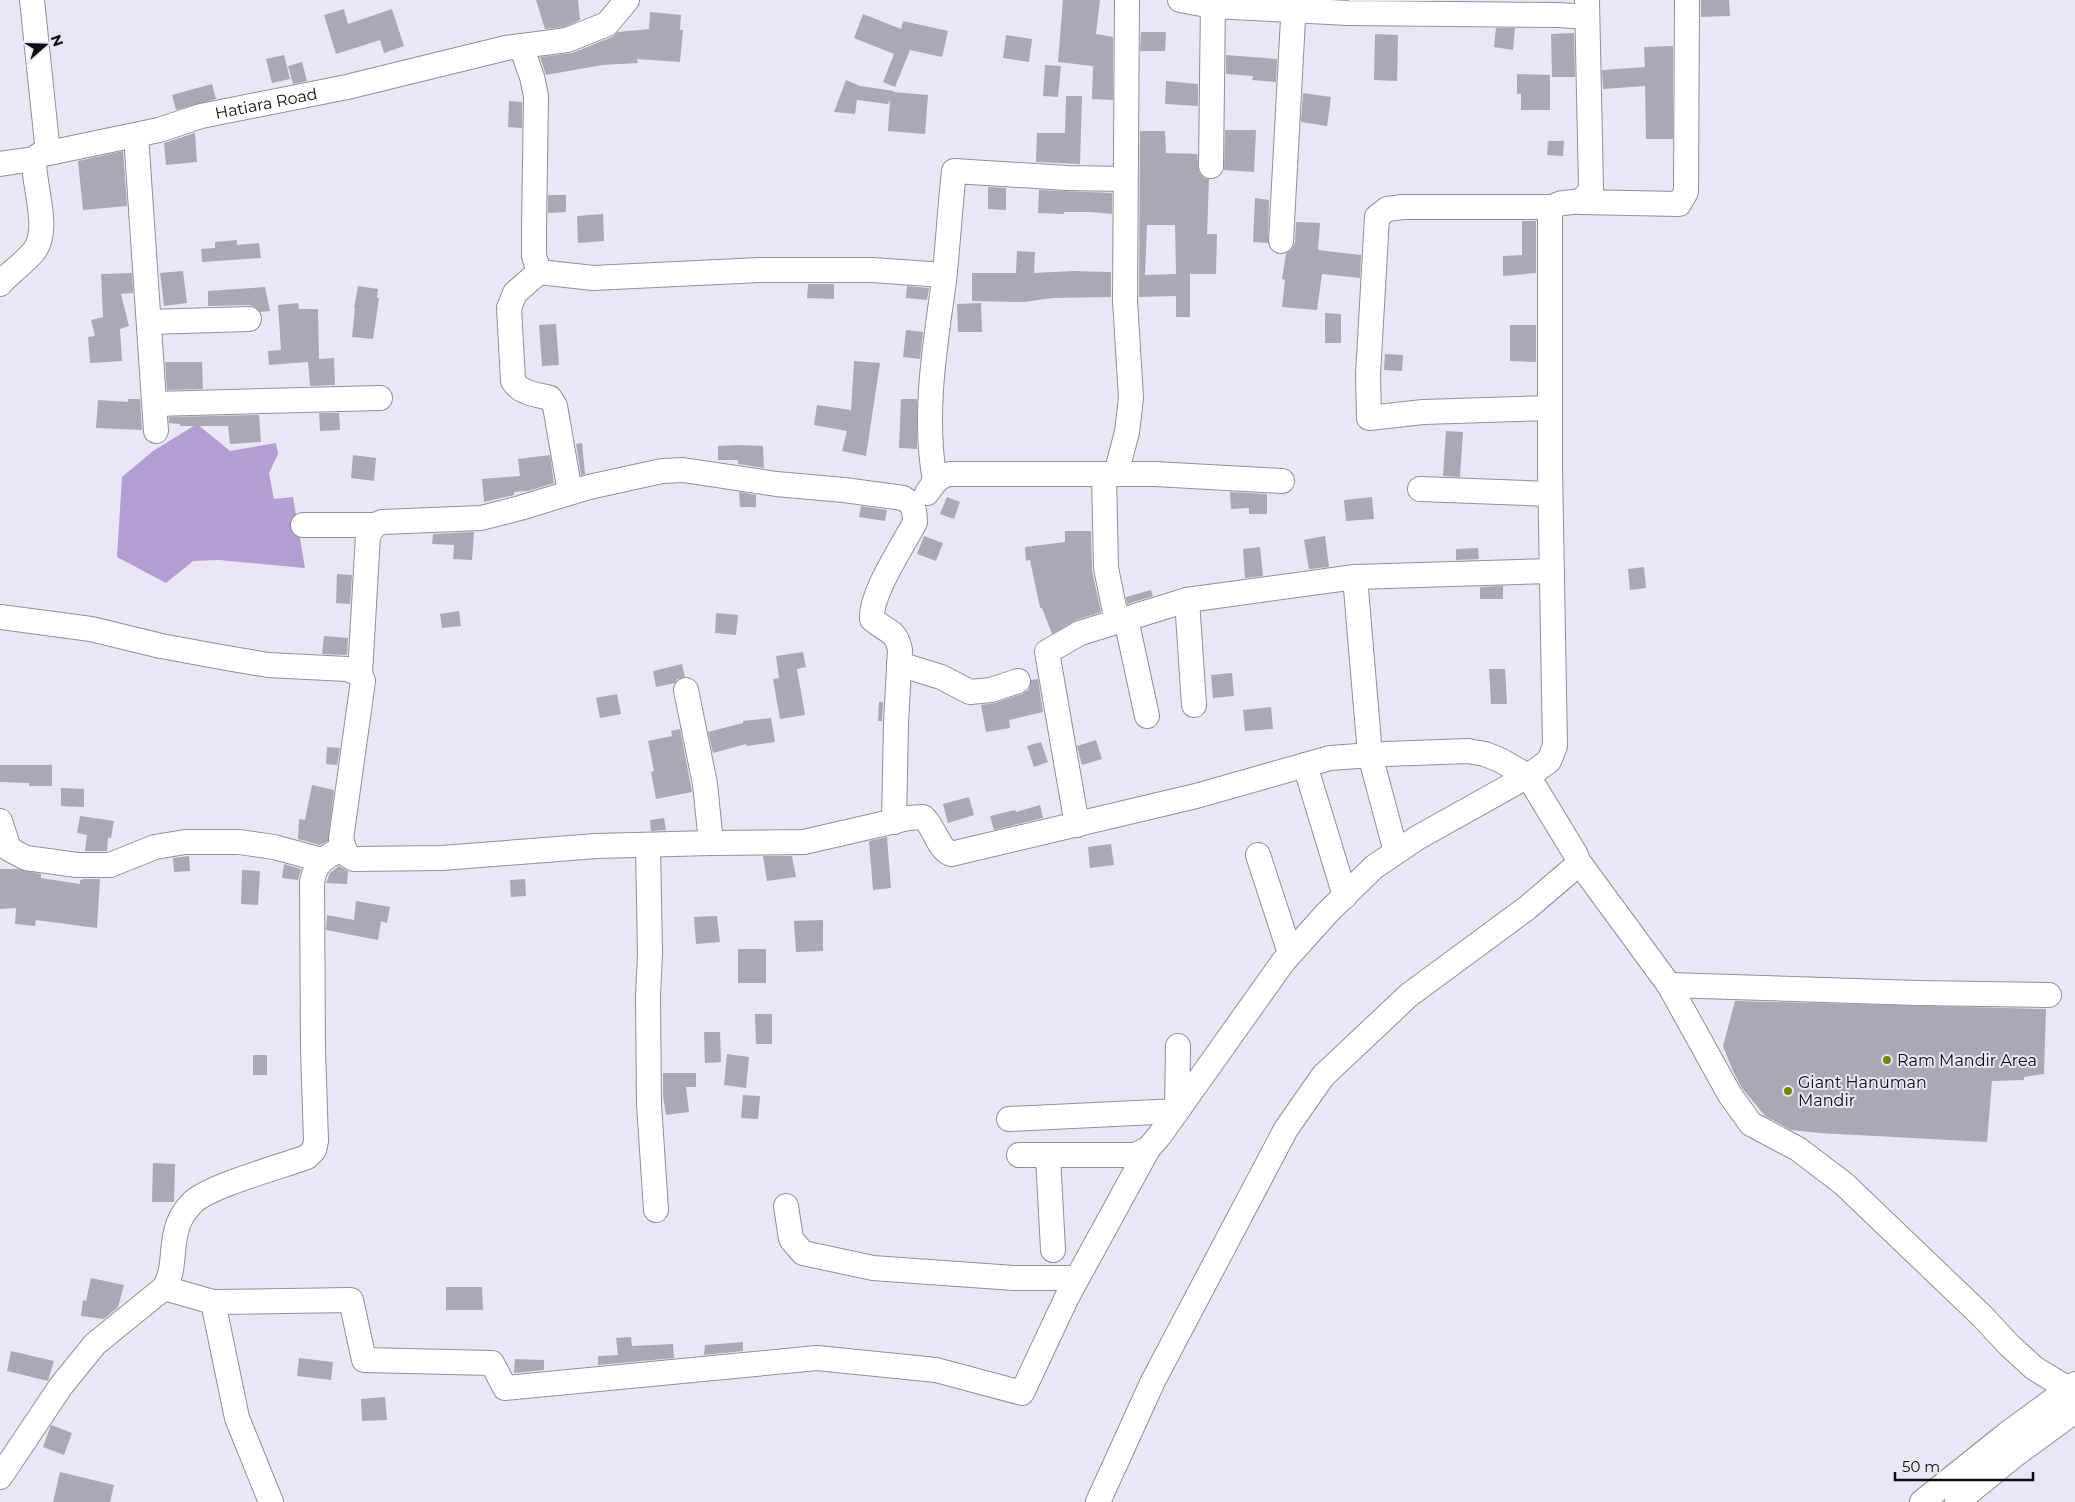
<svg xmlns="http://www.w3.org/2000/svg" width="2075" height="1502" font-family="Montserrat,sans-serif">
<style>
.water{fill:#b39ed4}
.building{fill:#aca7b5;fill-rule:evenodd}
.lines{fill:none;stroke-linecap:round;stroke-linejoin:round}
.minor-casing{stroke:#938d9b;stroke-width:26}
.minor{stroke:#fff;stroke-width:24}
.poi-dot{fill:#6e8a00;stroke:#ebe6f5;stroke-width:2}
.labels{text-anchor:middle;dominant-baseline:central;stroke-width:4;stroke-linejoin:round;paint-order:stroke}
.street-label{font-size:16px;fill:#0d0b10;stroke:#ebe6f5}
.poi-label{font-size:16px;fill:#0d0b10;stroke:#ebe6f5;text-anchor:start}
</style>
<rect width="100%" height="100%" fill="#ebe6f5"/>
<polygon class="water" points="197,424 230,451 276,443 278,454 269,473 274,499 293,497 305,568 219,560 193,561 166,583 117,557 122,477 153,451"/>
<g class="building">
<polygon points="536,0 578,0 580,20 564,27 545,29"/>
<polygon points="1063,0 1100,0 1096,34 1113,37 1113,100 1092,99 1093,66 1058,62"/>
<polygon points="1701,0 1729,0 1730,16 1701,17"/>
<polygon points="344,9 348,24 392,9 404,46 384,53 380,40 336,54 324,15"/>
<polygon points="650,12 681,15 680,30 683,30 680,62 637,59 638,63 602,65 546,75 540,57 572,53 612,37 618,32 649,29"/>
<polygon points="863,14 901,29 903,21 948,31 942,57 910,50 895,87 883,82 894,54 854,38"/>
<polygon points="1496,28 1515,28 1513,50 1494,47"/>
<polygon points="1141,32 1166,32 1165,51 1140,51"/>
<polygon points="1574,33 1575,77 1552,77 1551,34"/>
<polygon points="1375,34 1398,35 1397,81 1374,80"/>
<polygon points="1006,35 1032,39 1029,62 1003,58"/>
<polygon points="1673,46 1673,139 1646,139 1645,86 1603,89 1602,70 1645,67 1644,47"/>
<polygon points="284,55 290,79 272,83 266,59"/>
<polygon points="1226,55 1277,59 1276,82 1252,80 1253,76 1226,74"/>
<polygon points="302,62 307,81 293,84 288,66"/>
<polygon points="1045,65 1061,66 1058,97 1043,96"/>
<polygon points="1517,74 1550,75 1550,110 1521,110 1521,94 1517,94"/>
<polygon points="846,80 860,86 894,91 893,92 928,95 925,134 888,131 890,100 888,104 857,100 855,114 834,112"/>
<polygon points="1166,81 1198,84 1198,106 1165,104"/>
<polygon points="212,84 216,99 176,110 172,95"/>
<polygon points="1303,93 1331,97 1327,126 1301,122"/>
<polygon points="1066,96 1082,96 1080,164 1036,162 1037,133 1065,133"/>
<polygon points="509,101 522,102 522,128 508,127"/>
<polygon points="1225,130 1256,130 1254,172 1224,170"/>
<path d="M1140 131H1165L1166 153 1197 154 1199 172 1204 178 1209 179 1207 234H1217L1216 274H1190V317H1176V296L1139 297ZM1147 225H1175L1176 274 1145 275Z"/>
<polygon points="195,133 197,162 166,165 164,143"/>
<polygon points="1548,141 1564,141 1563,156 1547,155"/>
<polygon points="123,151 127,206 83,210 78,161"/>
<polygon points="988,187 1006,188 1006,210 988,209"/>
<polygon points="1039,190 1112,193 1112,214 1090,212 1064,212 1064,214 1038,213"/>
<polygon points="548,195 566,195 566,212 548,213"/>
<polygon points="1255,198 1269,200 1268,243 1253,242"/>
<polygon points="603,214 604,241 578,243 577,216"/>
<polygon points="1522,221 1536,221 1536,273 1503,276 1503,256 1522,255"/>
<polygon points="1296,222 1320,223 1318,250 1361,255 1360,278 1322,274 1317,310 1282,307 1285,280 1282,279 1286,254 1292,249 1295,242"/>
<polygon points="237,240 237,245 259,243 261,258 202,262 201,249 215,248 215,242"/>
<polygon points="1017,251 1035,252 1034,273 1073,271 1111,272 1111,297 1053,298 1024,302 972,301 972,273 1016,273"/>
<polygon points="183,271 187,303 164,306 160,273"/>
<polygon points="132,273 133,293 121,294 129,326 120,329 122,361 90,363 88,337 95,336 91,320 103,317 101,274"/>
<polygon points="808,284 834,284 834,299 807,298"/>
<polygon points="358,286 378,289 377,298 379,298 373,339 352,337 355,308 354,308"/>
<polygon points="907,286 929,288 927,300 906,298"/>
<polygon points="265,287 270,311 260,312 255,307 249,305 208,306 208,291"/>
<polygon points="298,303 299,309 318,309 319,359 334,358 335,385 310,386 308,362 269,365 268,351 281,350 278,305"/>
<polygon points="981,303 982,332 958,332 957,304"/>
<polygon points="1325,313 1341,314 1341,343 1325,343"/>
<polygon points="556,324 559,365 542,366 539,325"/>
<polygon points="1510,325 1536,325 1536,362 1510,361"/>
<polygon points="906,330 923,332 920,359 903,357"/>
<polygon points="1385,354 1403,355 1402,371 1384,370"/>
<polygon points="854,361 880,363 866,456 842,451 847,431 814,425 817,405 851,410"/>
<polygon points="165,362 202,362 203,389 167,390"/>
<polygon points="128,399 140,399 142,430 96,428 98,400 128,402"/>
<polygon points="901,399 917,399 917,449 899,448"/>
<polygon points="319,413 339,413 340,430 320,431"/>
<polygon points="259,415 261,442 230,444 228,426 180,426 180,424 169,423 169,417"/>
<polygon points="1446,431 1463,432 1460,477 1443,476"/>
<polygon points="582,443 585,474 581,475 576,444"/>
<polygon points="739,445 763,446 764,468 738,464 738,460 718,460 718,446"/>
<polygon points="353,455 376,458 374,481 351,478"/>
<polygon points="550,455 554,483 528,491 514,492 514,495 484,502 482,479 520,476 518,459"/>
<polygon points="739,492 756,495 756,507 740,507"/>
<polygon points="1230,492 1267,494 1267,514 1249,514 1249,508 1231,509"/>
<polygon points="947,497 960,502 954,519 940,514"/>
<polygon points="1372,497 1374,519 1346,521 1344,500"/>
<polygon points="861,506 887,510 885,521 859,517"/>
<polygon points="1065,531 1091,531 1092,571 1101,612 1076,620 1052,634 1042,608 1040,608 1030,560 1026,561 1025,547 1065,542"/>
<polygon points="474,532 472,560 453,559 454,545 432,544 433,534"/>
<polygon points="924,536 943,543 936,561 917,554"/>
<polygon points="1325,536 1329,567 1309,569 1304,540"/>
<polygon points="1260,547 1263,576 1245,578 1243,549"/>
<polygon points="1478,548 1479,559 1456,560 1456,549"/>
<polygon points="1644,567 1646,588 1630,590 1628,569"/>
<polygon points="337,574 352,575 350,604 336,603"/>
<polygon points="1503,586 1503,599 1480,599 1480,587"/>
<polygon points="1151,590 1153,596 1127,604 1126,597"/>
<polygon points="459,611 461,626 442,628 440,614"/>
<polygon points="716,613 738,615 736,635 715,633"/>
<polygon points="324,636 348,638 347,655 322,654"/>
<polygon points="803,652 806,667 797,669 805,715 780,719 773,679 779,678 776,656"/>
<polygon points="682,664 685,677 677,679 675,683 656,687 653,671"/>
<polygon points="1489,669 1505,669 1507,704 1491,704"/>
<polygon points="1232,673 1234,696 1213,698 1211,675"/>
<polygon points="1038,679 1043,712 1009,720 1010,728 986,732 981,705 995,703 1022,694 1029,690 1031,680"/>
<polygon points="617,694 621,714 600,718 596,698"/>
<polygon points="879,702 883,702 882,721 878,721"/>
<polygon points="1271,707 1273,729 1245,731 1243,710"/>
<polygon points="771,718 775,742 747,746 746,744 713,753 708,732 743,723 743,721"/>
<polygon points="680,729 692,792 656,799 651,772 654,771 648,741 672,736 671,731"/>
<polygon points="1096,740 1102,759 1082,765 1077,746"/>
<polygon points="1041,742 1048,762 1034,767 1027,746"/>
<polygon points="327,747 340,748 337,765 326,764"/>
<polygon points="0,765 52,765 52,786 29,786 29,783 0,782"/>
<polygon points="312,785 334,790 328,841 320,845 298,839 299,819 305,820"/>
<polygon points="61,788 84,789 84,807 61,806"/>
<polygon points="969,797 974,815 948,823 943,804"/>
<polygon points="1040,805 1043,818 994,830 990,816 1015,810 1016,812"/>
<polygon points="80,816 114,821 111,838 108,838 107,851 85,851 87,835 77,833"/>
<polygon points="664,818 666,830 651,831 650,820"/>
<polygon points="887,837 891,888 873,890 869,841"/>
<polygon points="1111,844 1114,865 1090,868 1088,847"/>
<polygon points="189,856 190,871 174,872 173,858"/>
<polygon points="763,856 792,856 796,877 767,881"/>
<polygon points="284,864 301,869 298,880 282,878"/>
<polygon points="339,866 348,871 347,884 326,883 330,873"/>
<polygon points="0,869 17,869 41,874 41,878 80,884 80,880 83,880 83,879 100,879 97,928 36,920 35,926 15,924 16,908 0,909"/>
<polygon points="242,870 260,871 258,905 241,904"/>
<polygon points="525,879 526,896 511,897 510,880"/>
<polygon points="356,901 390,907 387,923 381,921 378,940 326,930 327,915 354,920"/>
<polygon points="717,916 720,942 696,944 694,917"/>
<polygon points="823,920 823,951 796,952 794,921"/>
<rect x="738" y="949" width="28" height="34"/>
<polygon points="1735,1001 2046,1009 2044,1074 2024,1077 2024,1080 1992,1081 1987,1142 1819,1133 1791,1130 1765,1116 1742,1088 1733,1071 1723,1046"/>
<polygon points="755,1014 772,1014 772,1044 756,1044"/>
<polygon points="704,1032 720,1032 721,1062 705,1063"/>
<polygon points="727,1054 749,1057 746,1088 724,1085"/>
<rect x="253" y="1055" width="14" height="20"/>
<polygon points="663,1073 696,1073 696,1087 686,1087 689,1112 666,1115 663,1096"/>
<polygon points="743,1095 760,1096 758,1119 741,1118"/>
<polygon points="153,1163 175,1164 174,1202 152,1202"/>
<polygon points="91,1278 124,1285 118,1307 104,1319 81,1316 83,1300 86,1301"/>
<polygon points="446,1287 482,1287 483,1310 446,1310"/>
<polygon points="631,1337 632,1346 673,1344 674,1358 598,1365 598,1356 618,1355 616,1338"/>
<polygon points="743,1342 743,1351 704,1355 705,1345"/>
<polygon points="11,1351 54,1361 48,1381 7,1371"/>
<polygon points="299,1358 333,1362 331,1380 297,1376"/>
<polygon points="515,1359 544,1360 544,1370 514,1373"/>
<polygon points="385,1397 387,1420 362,1421 361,1399"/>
<polygon points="51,1425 72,1433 64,1455 43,1447"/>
<polygon points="60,1472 114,1485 110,1502 53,1502"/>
</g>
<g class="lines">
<defs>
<g id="minor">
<polyline points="32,0 48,153"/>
<polyline points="1180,0 1212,6 1348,13 1559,15 1587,17"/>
<polyline points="521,46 532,77 536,96 534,228 534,256 539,272"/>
<polyline points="136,135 156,431"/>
<polyline points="0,164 34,159"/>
<polyline points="1211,166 1213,0"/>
<polyline points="1580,202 1679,204 1686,192 1687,0"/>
<polyline points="1281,241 1294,0"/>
<path id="s1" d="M0 284C10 272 25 263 34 251 51 230 33 185 34 159L39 155 159 130 201 116 347 87 506 48 567 40 607 24 627 0"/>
<polyline points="149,322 249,319"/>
<polyline points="155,404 380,398"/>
<polyline points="1550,408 1423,412 1369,418 1368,375 1377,217 1387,209 1403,207 1552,207"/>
<polyline points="1104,474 1106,568 1117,622"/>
<polyline points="1116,474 1127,432 1131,398 1125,300 1127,0"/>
<path d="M935 481C923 415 935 346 944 281 948 244 950 208 954 171L1067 178 1125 179"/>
<polyline points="1420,489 1550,494"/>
<path d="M570 492 555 406 550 398C536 394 521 394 513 381L509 308 515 293 539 272 593 278 760 270H872L944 275"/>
<path d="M927 493C934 483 938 476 950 474H1155L1282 481"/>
<polyline points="303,525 375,525"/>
<polyline points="1355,577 1370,755 1396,852"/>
<polyline points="1187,600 1194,705"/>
<path d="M0 617 91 629 161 646 221 657 268 665 347 669 360 674 363 681 341 839 346 854 354 859 442 858 596 846 711 843 804 842 908 818 923 817C935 827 937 848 951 854L1196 796 1330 758 1386 754 1468 751 1485 754 1500 760 1528 776 1576 855 1578 861 1575 867 1527 908 1409 995 1323 1076 1286 1129 1153 1381 1098 1502"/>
<polyline points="1126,619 1147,716"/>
<polyline points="899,664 941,677 970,692 991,690 1018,681"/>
<path d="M360 674 368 535 375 525 382 522 481 518 520 508 589 487 662 471 683 470 776 484 844 490 903 498C914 504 915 511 915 522 903 546 870 594 872 619 886 632 896 629 900 650L896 723 894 822"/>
<polyline points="686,690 705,784 711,843"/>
<polyline points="1305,765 1345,896"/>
<polyline points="0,821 9,849 26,858 77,865 110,865 155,847 185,842 239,842 274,847 322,860"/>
<polyline points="1077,825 1047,652 1080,633 1187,600 1355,577 1552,571"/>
<polyline points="648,845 650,953 648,997 649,1104 656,1210"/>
<polyline points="1258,855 1290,953"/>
<polyline points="1578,861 1669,985 1730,1095 1751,1124 1798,1149 1844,1184 1982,1316 2009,1345 2034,1368 2075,1393"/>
<polyline points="1669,985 1917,993 2049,995"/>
<polyline points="1009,1119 1177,1111 1178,1046"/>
<path d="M1019 1155H1135L1148 1149 1160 1135 1283 962 1327 913 1374 867 1417 838 1528 776 1549 761 1555 746 1550 469V213C1558 193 1581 213 1591 188L1587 0"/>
<polyline points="1048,1156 1053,1250"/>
<polyline points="786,1206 791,1239 803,1253 873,1268 1014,1278 1077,1278"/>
<polyline points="164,1288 213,1302 237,1418 271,1502"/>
<polyline points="213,1302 351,1300 364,1360 492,1363 505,1388 817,1358 936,1370 1022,1393 1067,1297 1148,1149"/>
<path d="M0 1477 61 1386 95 1344 164 1288C175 1271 171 1251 176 1232 178 1221 185 1210 193 1202 212 1185 280 1167 307 1157L314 1150 316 1141 313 1049 312 882C316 860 325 858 343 848"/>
<polyline points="1922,1502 2007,1434 2075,1384"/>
<polyline points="1957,1502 2016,1454 2075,1411"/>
</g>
</defs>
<use href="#minor" class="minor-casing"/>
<use href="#minor" class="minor"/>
</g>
<g class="poi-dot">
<circle cx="1887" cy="1060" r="5"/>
<circle cx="1788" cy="1091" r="5"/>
</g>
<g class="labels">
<g class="street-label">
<text stroke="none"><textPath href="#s1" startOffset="381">Hatiara Road</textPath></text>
</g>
<g class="poi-label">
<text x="1897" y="1060">Ram Mandir Area</text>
<text x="1798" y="1082">Giant Hanuman<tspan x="1798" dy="18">Mandir</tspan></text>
</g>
</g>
<g transform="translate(45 45) rotate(70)" stroke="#ebe6f5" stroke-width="4" paint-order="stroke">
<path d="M0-4L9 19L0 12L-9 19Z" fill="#0d0b10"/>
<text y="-8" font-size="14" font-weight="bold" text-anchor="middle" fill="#0d0b10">N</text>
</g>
<path d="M1895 1472v8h138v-8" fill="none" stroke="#0d0b10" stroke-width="2.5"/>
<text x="1902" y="1472" font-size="15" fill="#0d0b10" stroke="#ebe6f5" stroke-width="4" paint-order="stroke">50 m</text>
</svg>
